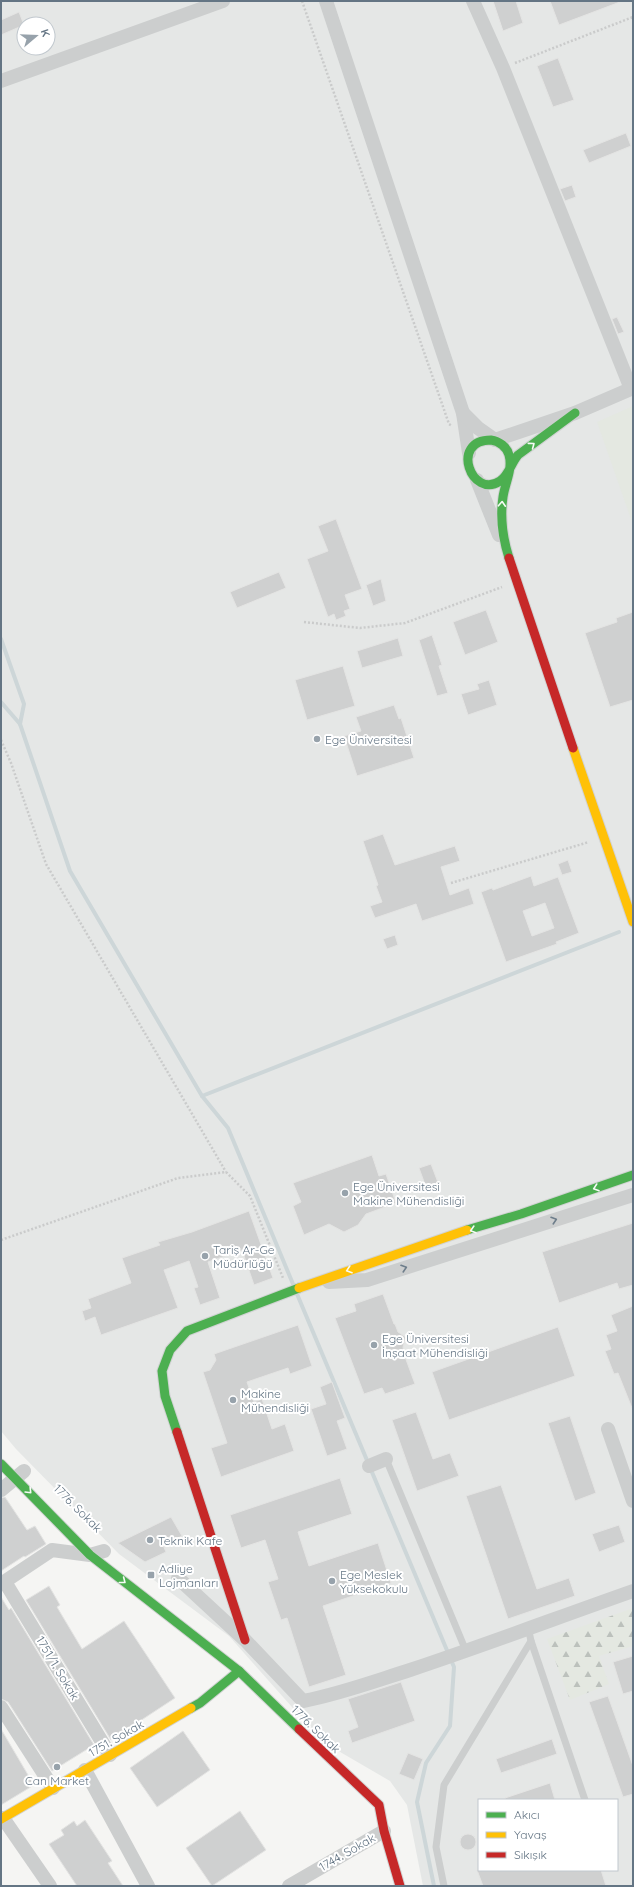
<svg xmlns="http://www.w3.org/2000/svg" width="634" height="1887" font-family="Quicksand,sans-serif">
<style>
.built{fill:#e5e7e6;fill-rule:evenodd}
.green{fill:#e4e8e1}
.forest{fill:url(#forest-firs)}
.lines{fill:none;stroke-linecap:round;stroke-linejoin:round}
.stream{stroke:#cdd6d8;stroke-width:4}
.building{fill:#cfd0d0;stroke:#e4e4e3;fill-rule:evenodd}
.fast-casing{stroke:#d1d3d3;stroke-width:11}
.slow-casing{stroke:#d1d3d3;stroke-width:11}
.jam-casing{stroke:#d1d3d3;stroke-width:11}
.path{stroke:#cacbcb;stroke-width:2.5;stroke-dasharray:2 2;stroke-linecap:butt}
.lane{stroke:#cccece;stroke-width:7}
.street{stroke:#cccece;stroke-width:14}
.fast{stroke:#4caf50;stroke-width:9}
.slow{stroke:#ffc107;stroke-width:9}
.jam{stroke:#c62828;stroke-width:9}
.oneway{stroke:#f6fbf6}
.oneway2{stroke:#6e7e8b}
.poi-dot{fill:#97a2ab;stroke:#fff;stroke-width:1.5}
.labels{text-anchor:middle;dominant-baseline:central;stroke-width:4;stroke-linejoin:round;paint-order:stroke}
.poi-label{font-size:12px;fill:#647584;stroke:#fff;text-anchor:start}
.street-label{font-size:12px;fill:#647584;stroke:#fff}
</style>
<defs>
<pattern id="forest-firs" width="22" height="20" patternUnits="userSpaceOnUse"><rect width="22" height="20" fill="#e4e8e1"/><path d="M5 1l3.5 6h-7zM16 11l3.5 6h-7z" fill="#bcc1bc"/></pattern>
</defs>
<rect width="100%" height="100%" fill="#f5f5f3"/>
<path class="built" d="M1 1H633V1886H423L407 1805 390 1781 323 1742 229 1636 119 1554 16 1449 1 1431ZM24 24H48V48H24ZM479 1800H617V1870H479Z"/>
<polygon class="green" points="633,406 633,525 597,422"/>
<polygon class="forest" points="633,1608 633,1646 599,1656 609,1684 570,1700 547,1639"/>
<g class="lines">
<g class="stream">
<polyline points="1,639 24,704 20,724"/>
<polyline points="1,702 20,724 70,871 202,1096 228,1128 293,1284"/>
<polyline points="202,1096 619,932"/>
<polyline points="297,1294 454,1667 450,1726 426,1763 417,1802 434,1886"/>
</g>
</g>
<g class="building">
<polygon points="493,1 516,1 523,23 503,31"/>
<polygon points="550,1 620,1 620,2 559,25"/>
<polygon points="19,12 24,25 1,35 1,20"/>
<polygon points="558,58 574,100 553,107 537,66"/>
<polygon points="626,133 631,146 589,163 583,150"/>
<polygon points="572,185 576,197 565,201 560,189"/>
<polygon points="617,317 624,332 618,334 612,319"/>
<polygon points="336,519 362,589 345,595 350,609 344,611 346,616 336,620 334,614 328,617 307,559 328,551 318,526"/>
<polygon points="279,572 286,588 237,608 230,592"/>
<polygon points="381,579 386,601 373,606 366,585"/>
<polygon points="486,610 498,642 465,655 453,622"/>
<polygon points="633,612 633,700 610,707 585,633 617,622 616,618"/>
<polygon points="432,635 442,665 439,666 448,693 437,696 419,640"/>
<polygon points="398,638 403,656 362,668 357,651"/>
<polygon points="343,666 355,706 307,720 295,680"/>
<polygon points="489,680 497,705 468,715 461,694 479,689 477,684"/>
<polygon points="394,705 399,719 401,718 414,758 357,776 344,736 361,731 356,717"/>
<polygon points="383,834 395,865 455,846 460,861 441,867 450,895 469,888 474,904 422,921 416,904 375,918 370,906 382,902 376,886 378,885 363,841"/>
<polygon points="568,860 572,872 562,875 558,864"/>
<path d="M531 876 534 886 558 877 579 933 556 942 557 944 506 962 481 892 492 888 493 890ZM545 903 554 928 532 936 523 911Z"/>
<polygon points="395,935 398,945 387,949 383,939"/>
<polygon points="372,1155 379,1176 386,1174 396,1203 366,1214 358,1225 344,1232 329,1224 304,1235 293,1206 301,1202 293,1183"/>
<polygon points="431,1164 439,1185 427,1190 419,1168"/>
<polygon points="249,1211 273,1278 254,1285 242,1250 208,1262 220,1298 200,1305 194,1288 198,1287 189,1261 164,1270 178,1308 101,1335 95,1317 85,1321 82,1311 91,1308 88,1299 131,1283 122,1258 160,1245 158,1242 192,1232"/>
<polygon points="633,1223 633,1285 619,1289 617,1283 559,1303 542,1252"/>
<polygon points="383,1294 394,1324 395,1324 398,1332 406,1337 403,1347 404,1354 415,1384 385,1394 382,1388 364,1394 335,1318 356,1311 354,1304"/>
<polygon points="633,1306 633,1408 632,1408 618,1373 614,1374 605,1351 611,1349 606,1335 617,1331 611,1315"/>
<polygon points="298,1325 312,1366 290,1374 288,1368 247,1382 254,1402 262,1399 272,1429 285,1424 294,1451 221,1477 211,1448 227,1443 203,1372 210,1370 216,1360 214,1354"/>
<polygon points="558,1327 575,1376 449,1420 432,1372"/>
<polygon points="332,1382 345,1418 337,1421 347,1449 327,1456 311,1409 326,1404 320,1387"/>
<polygon points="416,1412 433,1459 450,1453 459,1476 417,1491 392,1420"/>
<polygon points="570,1416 596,1493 575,1501 548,1423"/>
<polygon points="340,1478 352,1514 298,1532 309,1566 378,1543 391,1583 323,1606 346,1675 309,1687 287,1618 281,1620 268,1582 278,1579 265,1540 241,1548 230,1515"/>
<polygon points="501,1485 537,1589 569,1578 575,1596 508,1619 466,1496"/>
<polygon points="5,1497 27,1530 35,1526 46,1544 25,1557 24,1556 1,1571 1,1498"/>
<polygon points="171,1517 182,1536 163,1545 166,1552 145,1562 118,1543"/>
<polygon points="619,1525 625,1542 599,1552 592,1534"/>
<polygon points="49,1586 60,1605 57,1607 82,1649 124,1621 175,1698 111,1740 26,1600"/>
<polygon points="1,1597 9,1610 11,1608 94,1745 52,1771 8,1702 1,1699"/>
<polygon points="633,1656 633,1691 623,1694 613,1662"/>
<polygon points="401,1682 415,1721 352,1743 348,1731 358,1727 348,1699"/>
<polygon points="608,1696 633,1766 633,1794 623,1797 589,1702"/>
<polygon points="1,1729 34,1785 1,1805"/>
<polygon points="183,1731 210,1770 157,1807 130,1768"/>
<polygon points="552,1739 557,1754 501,1773 496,1759"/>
<polygon points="408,1753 423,1759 414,1780 399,1774"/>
<polygon points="550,1783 555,1800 506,1800 505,1798"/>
<polygon points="240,1811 266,1850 212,1886 186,1848"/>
<polygon points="85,1820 112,1861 108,1863 123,1886 77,1886 49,1844 64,1835 61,1830 74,1821 77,1826"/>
<circle cx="468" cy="1842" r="8"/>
<polygon points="477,1870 601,1870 606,1886 483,1886"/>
</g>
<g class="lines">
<defs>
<g id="fast">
<path d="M509 558C503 539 500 517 503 497 505 483 513 469 509 455 507 447 499 441 491 440 449 440 472 500 500 481 509 475 511 463 518 455L575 413"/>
<polyline points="467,1230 521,1214 633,1175"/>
<polyline points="177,1432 165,1396 162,1371 170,1350 187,1331 299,1288"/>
<polyline points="1,1464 90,1555 239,1671 299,1729"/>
<polyline points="191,1708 200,1703 239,1671"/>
</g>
<g id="slow">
<polyline points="573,748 633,922"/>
<polyline points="299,1288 467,1230"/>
<polyline points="1,1819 191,1708"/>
</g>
<g id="jam">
<polyline points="509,558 573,748"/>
<polyline points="177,1432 245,1640"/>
<polyline points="299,1729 379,1805 384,1831 400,1886"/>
</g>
</defs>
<use href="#fast" class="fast-casing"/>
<use href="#slow" class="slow-casing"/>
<use href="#jam" class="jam-casing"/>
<g class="path">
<polyline points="302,1 449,424 452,426"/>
<polyline points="515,63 633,17"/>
<polyline points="304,622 360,628 405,623 502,587"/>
<polyline points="1,740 11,763 46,864 226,1172"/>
<polyline points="451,883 589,842"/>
<polyline points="1,1240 178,1178 226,1172 250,1196 283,1278"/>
</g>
<g class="lane">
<polyline points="386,1459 466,1651"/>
<polyline points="531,1641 585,1800"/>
<polyline points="444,1886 436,1847 444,1785 531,1641 528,1627"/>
</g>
<g class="street">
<polyline points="326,1 463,413 469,453"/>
<polyline points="473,1 503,68 631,389"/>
<polyline points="1,81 223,1"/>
<polyline points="463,413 478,428 495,440 575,413 633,388"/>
<polyline points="477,480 499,535"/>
<polyline points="329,1282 367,1280 633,1195"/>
<polyline points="608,1429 633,1501"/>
<polyline points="369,1466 386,1459"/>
<polyline points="1,1490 24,1471"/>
<path d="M178 1578 245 1640 303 1701C340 1694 375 1681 410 1670 485 1645 559 1617 633 1591"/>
<polyline points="5,1582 110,1755"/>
<polyline points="1,1584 52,1550 90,1555 104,1551"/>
<polyline points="1,1707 53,1788"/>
<polyline points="85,1770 148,1886"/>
<polyline points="3,1818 50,1886"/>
<polyline points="289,1886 384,1831"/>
</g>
<use href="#fast" class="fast"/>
<use href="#slow" class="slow"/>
<use href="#jam" class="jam"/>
</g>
<defs><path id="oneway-chevron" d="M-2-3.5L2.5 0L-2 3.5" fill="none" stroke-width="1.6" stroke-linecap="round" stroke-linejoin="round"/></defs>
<g class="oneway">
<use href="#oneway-chevron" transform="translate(532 445) rotate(-37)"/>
<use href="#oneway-chevron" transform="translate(502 504) rotate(-87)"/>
<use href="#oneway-chevron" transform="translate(596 1188) rotate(161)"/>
<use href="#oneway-chevron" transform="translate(473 1230) rotate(163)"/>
<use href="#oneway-chevron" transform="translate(349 1270) rotate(161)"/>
<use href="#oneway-chevron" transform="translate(29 1491) rotate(46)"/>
<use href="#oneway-chevron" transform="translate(123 1581) rotate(38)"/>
</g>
<g class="oneway2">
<use href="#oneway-chevron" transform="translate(554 1220) rotate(-18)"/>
<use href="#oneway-chevron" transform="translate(404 1268) rotate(-18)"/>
</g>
<g class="poi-dot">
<circle cx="317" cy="739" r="4"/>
<circle cx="345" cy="1193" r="4"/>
<circle cx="205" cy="1256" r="4"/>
<circle cx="374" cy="1345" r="4"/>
<circle cx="233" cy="1400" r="4"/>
<circle cx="150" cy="1540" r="4"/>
<rect x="147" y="1571" width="8" height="8" rx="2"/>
<circle cx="332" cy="1581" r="4"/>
<circle cx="57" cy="1767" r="4"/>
</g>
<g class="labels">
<g class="poi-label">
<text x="325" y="739">Ege Üniversitesi</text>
<text x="353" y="1186">Ege Üniversitesi<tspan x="353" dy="14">Makine Mühendisliği</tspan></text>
<text x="213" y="1249">Tariş Ar-Ge<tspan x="213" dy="14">Müdürlüğü</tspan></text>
<text x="382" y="1338">Ege Üniversitesi<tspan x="382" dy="14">İnşaat Mühendisliği</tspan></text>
<text x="241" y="1393">Makine<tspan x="241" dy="14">Mühendisliği</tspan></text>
<text x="158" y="1540">Teknik Kafe</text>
<text x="159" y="1568">Adliye<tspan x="159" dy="14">Lojmanları</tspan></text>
<text x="340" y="1574">Ege Meslek<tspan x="340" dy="14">Yüksekokulu</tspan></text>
<text x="57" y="1780" text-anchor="middle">Can Market</text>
</g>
<g class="street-label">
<text transform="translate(78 1508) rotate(45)">1776. Sokak</text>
<text transform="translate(58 1668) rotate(59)">1751/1. Sokak</text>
<text transform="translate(316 1729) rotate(44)">1776. Sokak</text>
<text transform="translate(116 1738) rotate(-30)">1751. Sokak</text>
<text transform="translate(347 1852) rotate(-30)">1744. Sokak</text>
</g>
</g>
<rect width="634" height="1887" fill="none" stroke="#647584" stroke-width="4"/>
<rect x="478" y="1799" width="140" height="72" fill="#ffffff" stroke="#c1c8ce"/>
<rect x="486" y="1812" width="20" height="6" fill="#4caf50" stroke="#c1c8ce"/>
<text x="514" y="1819" font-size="12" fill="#647584">Akıcı</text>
<rect x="486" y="1832" width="20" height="6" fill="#ffc107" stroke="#c1c8ce"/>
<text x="514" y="1839" font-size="12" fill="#647584">Yavaş</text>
<rect x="486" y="1852" width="20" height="6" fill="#c62828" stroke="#c1c8ce"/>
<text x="514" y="1859" font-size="12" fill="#647584">Sıkışık</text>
<g transform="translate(36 36) rotate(71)"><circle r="19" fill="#ffffff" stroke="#c1c8ce"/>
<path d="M0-3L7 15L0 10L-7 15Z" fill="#97a2ab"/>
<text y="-6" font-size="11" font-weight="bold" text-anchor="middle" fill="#647584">K</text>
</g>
</svg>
